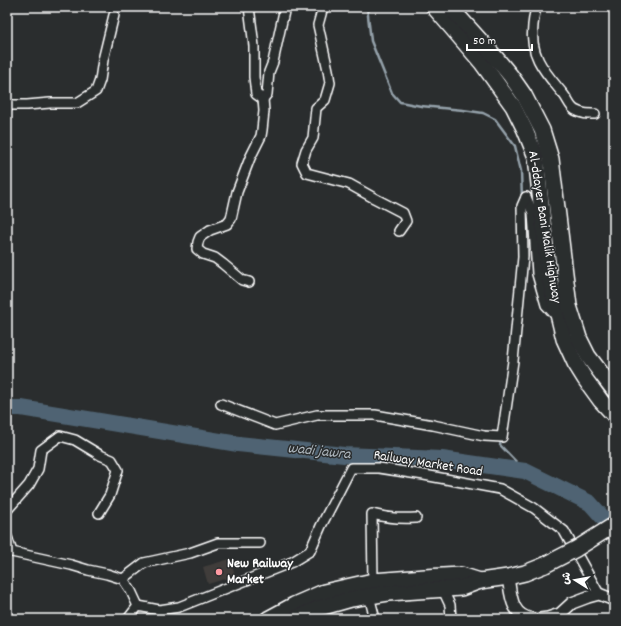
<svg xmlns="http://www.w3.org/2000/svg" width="621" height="626" font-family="Dekko,'Playpen Sans Arabic',sans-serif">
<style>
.built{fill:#403e3b}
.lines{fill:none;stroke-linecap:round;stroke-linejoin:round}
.stream{stroke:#95a2ab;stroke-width:2.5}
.river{stroke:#4f6473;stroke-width:16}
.minor-casing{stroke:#fff;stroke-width:12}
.tertiary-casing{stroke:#fff;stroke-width:14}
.trunk-casing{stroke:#fff;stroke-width:18}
.minor{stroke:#2a2d2e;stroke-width:9}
.tertiary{stroke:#2a2d2e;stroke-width:11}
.trunk{stroke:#2a2d2e;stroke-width:15}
.trunk-bridge-casing{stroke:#fff;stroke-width:18;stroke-linecap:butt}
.trunk-bridge{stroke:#2a2d2e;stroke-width:15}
.poi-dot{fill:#ff9aa2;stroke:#2a2d2e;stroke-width:1.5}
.labels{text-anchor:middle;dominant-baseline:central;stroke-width:3;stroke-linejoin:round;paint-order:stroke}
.street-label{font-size:14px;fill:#fff;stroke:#2a2d2e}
.poi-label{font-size:14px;font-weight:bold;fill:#fff;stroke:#2a2d2e;text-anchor:start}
.water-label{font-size:15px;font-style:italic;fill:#b0b9c0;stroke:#2a2d2e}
</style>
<rect width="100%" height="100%" fill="#2a2d2e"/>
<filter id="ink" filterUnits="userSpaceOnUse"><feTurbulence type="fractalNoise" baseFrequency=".025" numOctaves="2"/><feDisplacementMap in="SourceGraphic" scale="8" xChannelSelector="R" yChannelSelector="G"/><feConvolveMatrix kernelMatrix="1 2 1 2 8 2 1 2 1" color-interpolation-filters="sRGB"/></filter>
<g filter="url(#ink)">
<polygon class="built" points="230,559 235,576 208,584 203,567"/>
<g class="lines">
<g class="stream">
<polyline points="367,7 371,41 392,93 400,102 421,106 463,110 483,113 495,119 515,146 521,171 522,199"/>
<polyline points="502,438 500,445 525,471"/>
</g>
<polyline class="river" points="7,408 21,408 238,444 344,455 442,459 525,471 590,503 614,530"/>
<defs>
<g id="minor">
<polyline points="249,7 254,46 254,77 256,94 263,99 267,94 269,72 273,62 285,7"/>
<polyline points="323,7 318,25 328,70 330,83 325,100 316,108 313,138 306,150 302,163 307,173 349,184 374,198 403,213 406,221 399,231"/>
<path d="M537 7C534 12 534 19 533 25 529 57 546 73 564 95 568 100 570 107 575 110 582 114 587 114 595 114"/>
<polyline points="7,105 27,105 50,103 77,103 96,91 100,80 103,60 114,15"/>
<polyline points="526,197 533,213 537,274 546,305 557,317"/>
<polyline points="249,282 242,280 223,264 215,258 203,254 197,249 198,242 200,237 210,230 227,224 231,219 237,192 250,158 261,136 262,130 264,111 263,99"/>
<polyline points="221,404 275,425 317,415 375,415 433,425 484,436 502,437 513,361 523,257 522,206 526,197"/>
<polyline points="7,510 29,485 38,469 41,450 60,436 75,440 100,455 112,460 118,470 110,495 99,513"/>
<polyline points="7,537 12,552"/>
<polyline points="7,551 71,565 88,570 107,574 123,579 131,591 138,606"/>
<polyline points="123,579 144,563 190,553 218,543 260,543"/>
<path d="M373 581 372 514C387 518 401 519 416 518"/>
<polyline points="443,590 450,605 451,619"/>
<polyline points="369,596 375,619"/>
<polyline points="138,606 159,610 179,607 292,562 310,551 321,526 351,468 379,468 424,475 500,489 534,508 564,531 599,594"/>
<polyline points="128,619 138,606"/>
</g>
<g id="tertiary">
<path d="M508 577C511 596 511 616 533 619"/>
<polyline points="540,619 548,618 560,614 572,603 588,597 599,594 614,600"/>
</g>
<g id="trunk">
<polyline points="434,7 482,63 513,106 525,130 536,157 549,277 564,339 575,363 585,379 601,401 614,415"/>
<polyline points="450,7 496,58 510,75 524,95 542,130 551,159 569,306 579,338 588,356 614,390"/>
<polyline points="268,619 294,605 324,592 373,581 425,577 461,575 480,581"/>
<polyline points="294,619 316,609 351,599 388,593 461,588 480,581 508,577 525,573 545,565"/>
</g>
</defs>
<use href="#minor" class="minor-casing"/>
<use href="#tertiary" class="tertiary-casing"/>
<use href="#trunk" class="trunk-casing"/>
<use href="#minor" class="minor"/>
<use href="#tertiary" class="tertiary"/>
<use href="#trunk" class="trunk"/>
<defs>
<polyline id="trunk-bridge" points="545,565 576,549 614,525"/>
</defs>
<use href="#trunk-bridge" class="trunk-bridge-casing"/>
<use href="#trunk-bridge" class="trunk-bridge"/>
</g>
</g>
<circle class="poi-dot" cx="219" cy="572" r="4"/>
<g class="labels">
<g class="street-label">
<text transform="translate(544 227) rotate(81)">Al-ddayer Bani Malik Highway</text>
<text transform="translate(428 464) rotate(9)">Railway Market Road</text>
</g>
<g class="poi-label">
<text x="227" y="564">New Railway<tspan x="227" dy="16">Market</tspan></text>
</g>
<g class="water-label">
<text transform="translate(319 452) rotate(6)">wadi jawra</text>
</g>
</g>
<rect width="621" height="626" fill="none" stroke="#2a2d2e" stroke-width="24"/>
<rect x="12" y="12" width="597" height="602" fill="none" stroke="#fff" stroke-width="1.5" filter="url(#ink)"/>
<g transform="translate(575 580) rotate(281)" stroke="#2a2d2e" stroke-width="3" paint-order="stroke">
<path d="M0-3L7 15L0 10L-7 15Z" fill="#ffffff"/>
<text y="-6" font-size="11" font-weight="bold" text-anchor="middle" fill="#ffffff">ش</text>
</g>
<path d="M467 44v6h65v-6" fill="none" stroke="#ffffff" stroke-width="2"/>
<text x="473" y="44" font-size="12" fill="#ffffff" stroke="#2a2d2e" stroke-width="3" paint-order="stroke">50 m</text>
</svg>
